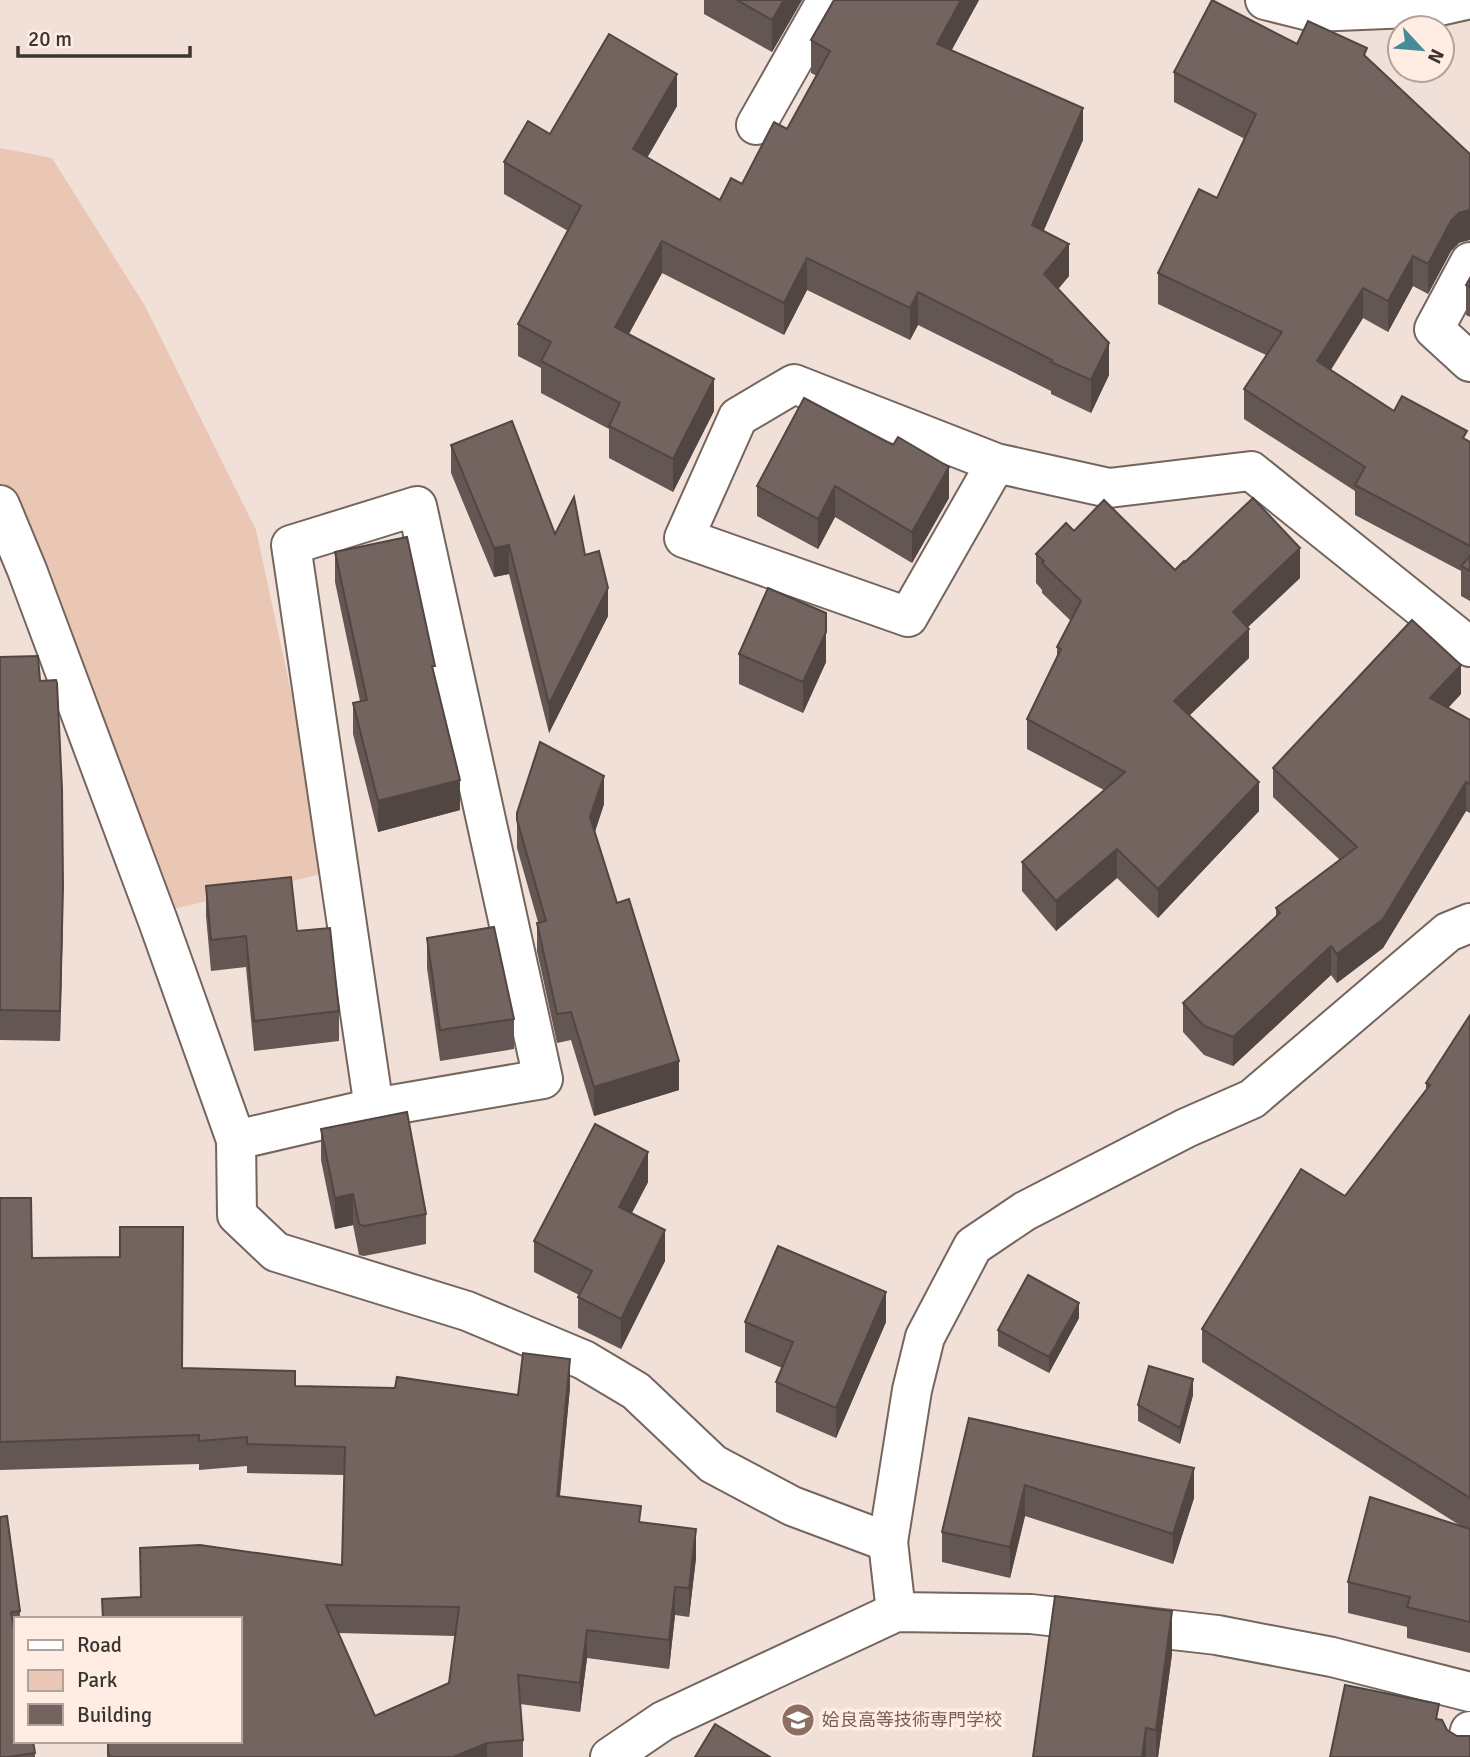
<svg xmlns="http://www.w3.org/2000/svg" width="1470" height="1757" font-family="Signika,'Noto Sans JP',sans-serif">
<style>
.green{fill:#eac6b5}
.lines{fill:none;stroke-linecap:round;stroke-linejoin:round}
.street-casing{stroke:#74655d;stroke-width:42}
.street{stroke:#fff;stroke-width:38}
.wall{fill:#645652;fill-rule:evenodd}
.shaded-wall{fill:#514642}
.building{fill:#74645f;stroke:#514642;stroke-width:2;fill-rule:evenodd}
.labels{text-anchor:middle;dominant-baseline:central;stroke-width:7;stroke-linejoin:round;paint-order:stroke}
.education-label{font-size:18px;fill:#785e54;stroke:#ffede4;text-anchor:start}
</style>
<rect width="100%" height="100%" fill="#f1e0d7"/>
<polygon class="green" points="0,148 52,158 145,306 256,530 330,872 169,910 0,487"/>
<g class="lines">
<defs>
<g id="street">
<polyline points="1265,0 1313,12 1435,7 1466,0"/>
<polyline points="756,125 827,0"/>
<polyline points="1470,262 1434,329 1470,362"/>
<polyline points="996,463 908,617 684,538 738,417 794,384 996,463 1109,488 1251,471 1470,647"/>
<polyline points="0,505 27,570 158,921 236,1140 237,1215 276,1252 467,1311 584,1360 636,1391 713,1464 792,1506 888,1542 896,1612"/>
<polyline points="236,1140 374,1108 543,1079 417,506 291,545 374,1108"/>
<polyline points="888,1542 912,1390 925,1337 973,1246 1025,1211 1186,1128 1252,1099 1448,932 1470,923"/>
<polyline points="610,1757 663,1721 896,1612 1031,1614 1217,1635 1332,1657 1470,1692"/>
<polyline points="1463,1757 1470,1731"/>
</g>
</defs>
<use href="#street" class="street-casing"/>
<use href="#street" class="street"/>
</g>
<g class="wall">
<polygon points="704,0 802,0 772,52 704,14"/>
<polygon points="834,0 979,0 951,51 1083,140 1043,231 1069,276 1058,289 1109,375 1091,413 1051,394 1051,391 918,325 910,340 807,290 784,335 662,273 629,334 714,411 673,492 609,458 609,429 541,393 541,368 518,356 518,324 568,231 504,194 504,162 550,134 677,106 647,158 720,200 742,184 787,129 817,76 811,73 811,40"/>
<polygon points="1297,44 1367,58 1459,243 1451,251 1428,294 1413,286 1388,332 1363,318 1331,370 1394,411 1470,442 1470,601 1461,596 1461,571 1355,515 1355,491 1244,419 1244,389 1266,355 1158,304 1158,273 1217,198 1245,139 1174,102 1174,72"/>
<polygon points="1470,278 1470,317 1466,315 1466,285"/>
<polygon points="804,398 949,498 912,563 835,517 818,549 757,516 757,486"/>
<polygon points="451,445 555,534 608,616 549,733 509,574 494,577 451,473"/>
<polygon points="1074,531 1175,570 1185,562 1300,578 1248,627 1249,658 1189,716 1259,811 1158,918 1117,878 1056,931 1022,891 1022,862 1104,790 1027,749 1027,719 1057,657 1057,647 1071,621 1042,593 1042,590 1036,583 1036,554"/>
<polygon points="335,552 460,810 378,832 353,734 353,703 360,701 335,582"/>
<polygon points="739,654 826,662 803,713 739,684"/>
<polygon points="0,657 40,681 63,918 60,1041 0,1040"/>
<polygon points="1461,694 1448,708 1470,720 1470,813 1466,811 1383,948 1337,983 1331,975 1233,1066 1204,1055 1183,1032 1183,1003 1276,916 1276,908 1340,860 1273,797 1273,768"/>
<polygon points="604,804 595,832 617,903 679,1090 594,1116 571,1040 557,1043 537,951 537,923 538,922 517,848 517,813"/>
<polygon points="206,886 297,931 339,1011 339,1041 254,1051 246,967 211,971 206,916"/>
<polygon points="427,938 514,1019 514,1049 440,1061 427,968"/>
<polygon points="1470,1015 1470,1653 1407,1638 1407,1627 1348,1613 1348,1582 1464,1528 1202,1362 1202,1329 1345,1196 1426,1089 1426,1083"/>
<polygon points="321,1129 426,1214 426,1244 364,1256 359,1255 353,1225 335,1229 321,1160"/>
<polygon points="648,1182 632,1213 665,1261 621,1349 578,1328 578,1297 579,1295 534,1272 534,1241"/>
<path d="M0 1198 32 1258 182 1368 295 1386 518 1395 570 1387 560 1496 641 1522 696 1558 689 1617 675 1615 669 1669 587 1658 580 1712 520 1704 523 1740V1757H107V1741H240V1619H102V1599L141 1597 140 1548 342 1565 344 1475 247 1473V1466L199 1470V1464L0 1470ZM338 1633 455 1636 449 1683 375 1716Z"/>
<polygon points="1079,1318 1049,1373 998,1346 998,1330"/>
<polygon points="745,1322 886,1322 836,1438 776,1412 776,1382 782,1368 745,1352"/>
<polygon points="1193,1395 1180,1444 1138,1421 1138,1405"/>
<polygon points="969,1418 1194,1498 1173,1564 1025,1516 1010,1578 942,1562 942,1532"/>
<polygon points="0,1517 20,1611 20,1619 16,1619 16,1741 35,1753 35,1757 0,1757"/>
<polygon points="1172,1654 1158,1757 1033,1757"/>
</g>
<g class="shaded-wall">
<polygon points="784,0 802,0 772,52 772,20"/>
<polygon points="961,0 979,0 937,77 937,44"/>
<polygon points="677,74 677,106 633,182 633,149"/>
<polygon points="1083,108 1083,140 1032,258 1032,225"/>
<polygon points="1470,210 1470,240 1459,243 1451,251 1428,294 1428,264 1451,221 1459,213"/>
<polygon points="662,241 662,273 615,359 615,327"/>
<polygon points="1069,244 1069,276 1044,306 1044,274"/>
<polygon points="1413,256 1413,286 1388,332 1388,301"/>
<polygon points="807,258 807,290 784,335 784,303"/>
<polygon points="1363,288 1363,318 1317,391 1317,361"/>
<polygon points="918,292 918,325 910,340 910,308"/>
<polygon points="1109,343 1109,375 1091,413 1091,380"/>
<polygon points="714,379 714,411 673,492 673,459"/>
<polygon points="949,467 949,498 912,563 912,532"/>
<polygon points="835,486 835,517 818,549 818,519"/>
<polygon points="509,545 509,574 494,577 494,548"/>
<polygon points="1300,548 1300,578 1233,641 1233,612"/>
<polygon points="608,588 608,616 549,733 549,704"/>
<polygon points="1249,629 1249,658 1174,730 1174,701"/>
<polygon points="826,632 826,662 803,713 803,682"/>
<polygon points="1461,665 1461,694 1430,727 1430,698"/>
<polygon points="604,776 604,804 590,846 590,817"/>
<polygon points="460,780 460,810 378,832 378,801"/>
<polygon points="1259,782 1259,811 1158,918 1158,889"/>
<polygon points="1466,782 1466,811 1383,948 1337,983 1337,954"/>
<polygon points="1117,849 1117,878 1056,931 1056,901"/>
<polygon points="63,887 63,918 60,1041 60,1011"/>
<polygon points="1331,946 1331,975 1233,1066 1233,1037"/>
<polygon points="679,1061 679,1090 594,1116 594,1087"/>
<polygon points="648,1152 648,1182 619,1237 619,1207"/>
<polygon points="353,1194 353,1225 335,1229 335,1198"/>
<polygon points="665,1230 665,1261 621,1349 621,1319"/>
<polygon points="886,1292 886,1322 836,1438 836,1408"/>
<polygon points="1079,1303 1079,1318 1049,1373 1049,1357"/>
<polygon points="570,1359 570,1387 557,1524 557,1496"/>
<polygon points="1193,1379 1193,1395 1180,1444 1180,1428"/>
<polygon points="1194,1468 1194,1498 1173,1564 1173,1534"/>
<polygon points="1025,1485 1025,1516 1010,1578 1010,1547"/>
<polygon points="696,1529 696,1558 689,1617 689,1588"/>
<polygon points="675,1587 675,1615 669,1669 669,1640"/>
<polygon points="1172,1611 1172,1654 1158,1757 1156,1757 1156,1730"/>
<polygon points="587,1630 587,1658 580,1712 580,1683"/>
<polygon points="1146,1728 1146,1757 1142,1757"/>
<polygon points="487,1743 487,1757 453,1757"/>
</g>
<g class="building">
<polygon points="737,0 784,0 772,20"/>
<polygon points="834,0 961,0 937,44 1083,108 1032,225 1069,244 1044,274 1109,343 1091,380 1051,362 1052,360 918,292 910,308 807,258 784,303 662,241 615,327 714,379 673,459 609,426 620,403 541,361 551,342 518,324 581,206 504,162 528,121 550,134 609,34 677,74 633,149 720,200 731,178 742,184 774,122 787,129 830,51 811,40"/>
<polygon points="1212,0 1297,44 1308,21 1367,48 1364,55 1470,154 1470,210 1459,213 1451,221 1428,264 1413,256 1388,301 1363,288 1317,361 1394,411 1402,396 1467,431 1463,438 1470,442 1470,546 1355,485 1365,467 1244,389 1282,332 1158,273 1199,189 1217,198 1256,114 1174,72"/>
<polygon points="1470,278 1470,287 1466,285"/>
<polygon points="804,398 893,445 898,437 949,467 912,532 835,486 818,519 757,486"/>
<polygon points="512,421 555,534 574,497 585,555 599,551 608,588 549,704 509,545 494,548 451,445"/>
<polygon points="1253,498 1300,548 1233,612 1249,629 1174,701 1259,782 1158,889 1117,849 1056,901 1022,862 1125,772 1027,719 1061,649 1057,647 1081,601 1042,563 1044,561 1036,554 1066,523 1074,531 1104,500 1175,570 1184,561 1185,562"/>
<polygon points="407,537 435,666 432,666 460,780 378,801 353,703 367,700 335,552"/>
<polygon points="1470,556 1470,571 1461,566"/>
<polygon points="768,588 826,613 826,632 803,682 739,654"/>
<polygon points="1412,620 1461,665 1430,698 1470,720 1470,784 1466,782 1383,919 1337,954 1331,946 1233,1037 1204,1026 1183,1003 1280,913 1276,908 1357,847 1273,768"/>
<polygon points="38,656 40,681 56,680 57,683 62,789 63,887 60,1011 0,1010 0,657"/>
<polygon points="540,742 604,776 590,817 617,903 629,899 679,1061 594,1087 571,1012 557,1014 537,923 546,921 517,820 517,813"/>
<polygon points="291,877 297,931 330,928 339,1011 254,1021 246,936 211,940 206,886"/>
<polygon points="494,927 514,1019 440,1030 427,938"/>
<polygon points="1470,1015 1470,1498 1202,1329 1301,1169 1345,1196 1430,1085 1426,1083"/>
<polygon points="407,1112 426,1214 364,1226 359,1224 353,1194 335,1198 321,1129"/>
<polygon points="595,1124 648,1152 619,1207 665,1230 621,1319 578,1297 592,1271 534,1241"/>
<path d="M0 1198H31L32 1258 120 1257V1227H183L182 1368 295 1371V1386L395 1388 397 1377 518 1395 523 1353 570 1359 557 1496 641 1506 639 1522 696 1529 689 1588 675 1587 669 1640 587 1630 580 1683 518 1675 523 1740 487 1743 453 1757H110L108 1752V1741H240V1619H103L102 1599 141 1597 140 1548 200 1545 342 1565 345 1447 247 1444V1437L199 1441V1435L0 1442ZM326 1605 459 1607 449 1683 375 1716Z"/>
<polygon points="778,1246 886,1292 836,1408 776,1382 793,1342 745,1322"/>
<polygon points="1028,1275 1079,1303 1049,1357 998,1330"/>
<polygon points="1149,1366 1193,1379 1180,1428 1138,1405"/>
<polygon points="969,1418 1194,1468 1173,1534 1025,1485 1010,1547 942,1532"/>
<polygon points="1370,1497 1470,1529 1470,1622 1407,1607 1410,1597 1348,1582"/>
<polygon points="7,1516 20,1611 11,1612 16,1638 16,1741 33,1741 35,1753 8,1757 0,1757 0,1517"/>
<polygon points="1055,1596 1172,1611 1156,1730 1146,1728 1142,1757 1033,1757"/>
<polygon points="1345,1685 1439,1704 1436,1719 1442,1720 1447,1730 1457,1736 1470,1736 1470,1757 1330,1757"/>
<polygon points="715,1724 770,1757 695,1757"/>
</g>
<defs>
<symbol id="school-disc" viewBox="-11 -11 22 22"><circle r="9.5" fill="#8d6e63" stroke="#ffede4"/><path d="M0-5L7-2L0 1L-7-2ZM-4 1L0 2.5L4 1V4Q0 6-4 4Z" fill="#fff"/></symbol>
</defs>
<g fill-rule="evenodd">
<use href="#school-disc" x="779" y="1701" width="38" height="38"/>
</g>
<g class="labels">
<g class="education-label">
<text x="822" y="1720">姶良高等技術専門学校</text>
</g>
</g>
<rect x="14" y="1617" width="228" height="126" fill="#ffede4" stroke="#b1a39c" stroke-width="2"/>
<rect x="28" y="1640" width="35" height="10" fill="#ffffff" stroke="#b1a39c" stroke-width="2"/>
<text x="77" y="1652" font-size="21" fill="#3b3531">Road</text>
<rect x="28" y="1670" width="35" height="21" fill="#eac6b5" stroke="#b1a39c" stroke-width="2"/>
<text x="77" y="1687" font-size="21" fill="#3b3531">Park</text>
<rect x="28" y="1704" width="35" height="21" fill="#74645f" stroke="#b1a39c" stroke-width="2"/>
<text x="77" y="1722" font-size="21" fill="#3b3531">Building</text>
<g transform="translate(1421 49) rotate(116)"><circle r="33" fill="#ffede4" stroke="#b1a39c" stroke-width="2"/>
<path d="M0-5L12 26L0 18L-12 26Z" fill="#478b99"/>
<text y="-10" font-size="19" font-weight="bold" text-anchor="middle" fill="#3b3531">N</text>
</g>
<path d="M18 46v10h172v-10" fill="none" stroke="#3b3531" stroke-width="3.5"/>
<text x="28" y="46" font-size="21" fill="#3b3531" stroke="#ffede4" stroke-width="5" paint-order="stroke">20 m</text>
</svg>
